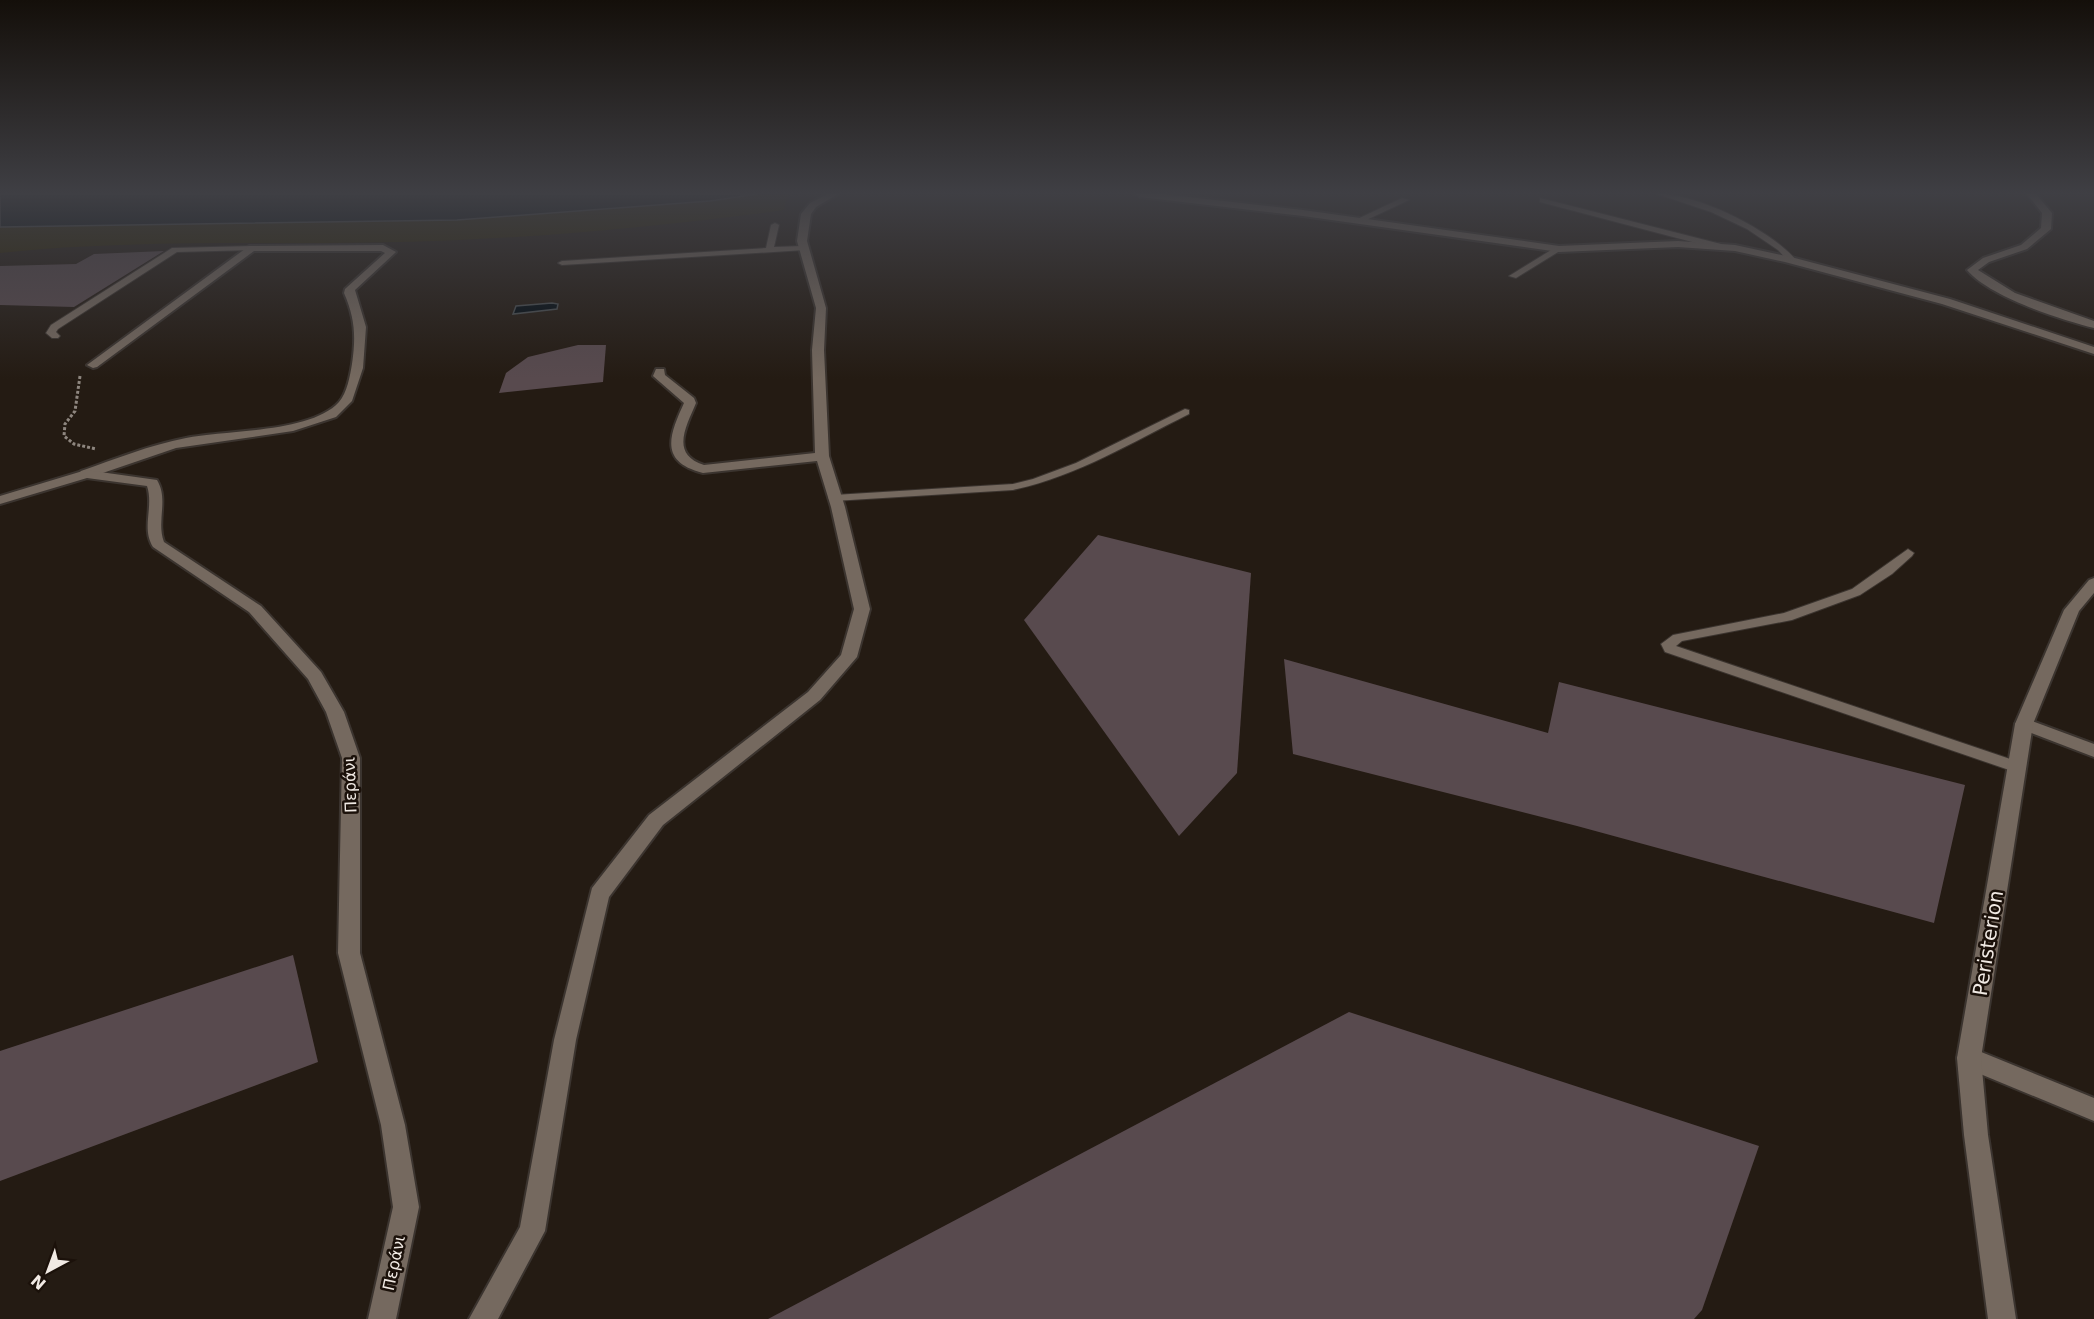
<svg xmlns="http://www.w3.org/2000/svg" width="2094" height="1319" font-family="'DejaVu Sans',sans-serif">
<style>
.sand{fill:#2c2303}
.water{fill:#010b12;stroke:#494e51;stroke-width:1.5}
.building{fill:#584a4e}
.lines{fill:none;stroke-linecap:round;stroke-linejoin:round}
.service-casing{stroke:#3b342f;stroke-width:2}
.minor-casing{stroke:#3b342f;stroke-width:4}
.tertiary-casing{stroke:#3b342f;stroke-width:4}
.path{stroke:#8e867f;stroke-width:3;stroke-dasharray:3 2;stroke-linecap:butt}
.service{fill:#75695f;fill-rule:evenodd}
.minor{fill:#75695f;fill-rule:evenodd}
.tertiary{fill:#75695f;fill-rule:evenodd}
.labels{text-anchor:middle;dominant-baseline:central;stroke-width:5;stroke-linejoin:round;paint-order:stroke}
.street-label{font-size:16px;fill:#f1eae4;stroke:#1b110a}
.near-street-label{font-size:20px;fill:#f1eae4;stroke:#1b110a}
</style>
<rect width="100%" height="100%" fill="#241b13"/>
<path class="sand" d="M757 194H788L784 210C657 227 528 239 399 242 267 245 132 239 0 253V227L457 220 710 201Z"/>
<g class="water">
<polygon points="0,194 757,194 710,201 457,220 0,227"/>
<polygon points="552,303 558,304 557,309 513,314 516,306"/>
</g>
<g class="building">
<polygon points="164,251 74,307 0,305 0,266 76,264 94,254"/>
<polygon points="578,345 606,345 603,382 499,393 506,373 528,357"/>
<polygon points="1098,535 1251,573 1237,773 1179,836 1024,620"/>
<polygon points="1284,659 1548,733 1559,682 1965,785 1934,923 1577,826 1293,754"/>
<polygon points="293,955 318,1062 0,1181 0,1051"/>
<polygon points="1349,1012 1759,1146 1702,1310 1694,1319 768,1319"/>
</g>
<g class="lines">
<defs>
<g id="service">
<path d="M1657 194C1697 193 1771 230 1796 260L1789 262 1778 250 1747 229 1711 212Z"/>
<polygon points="1402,198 1409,200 1360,223 1353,221"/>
<polygon points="1540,198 1721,244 1722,246 1715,248 1540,202"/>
<polygon points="775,223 779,225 774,247 802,246 806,248 805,250 562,265 558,263 562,261 766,248 771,225"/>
<polygon points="252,246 256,248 255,250 177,252 58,329 56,332 60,336 58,338 52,338 46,333 51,325 172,248"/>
<polygon points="1556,247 1563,249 1516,278 1509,276"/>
<path d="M1185 409 1189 410V414C1131 443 1077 476 1013 490L834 501 828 498 834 495 1013 484 1033 479 1076 463Z"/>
<polygon points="1908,549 1914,553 1912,556 1892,574 1860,595 1792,620 1682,641 1676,646 2022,763 2024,767 2022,771 2012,771 1665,652 1661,644 1673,635 1784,613 1852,589"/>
</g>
<g id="minor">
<path d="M828 194H838L816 207 811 214 807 241 826 308 824 350 829 456 845 507 870 609 857 657 820 700 663 825 609 897 576 1040 545 1231 498 1319H469L520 1227 554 1040 592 888 649 815 808 692 841 655 854 609 831 507 817 461 703 473C659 462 669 436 684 403L653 376 656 369H664L665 375 694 398 696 403C686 427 670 454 704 465L815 453 812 350 816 308 797 241 801 214 810 203Z"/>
<polygon points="1136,194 1162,194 1303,210 1559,246 1678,241 1735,245 1791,257 1950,299 2094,347 2094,354 1942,304 1785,262 1735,251 1678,247 1559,252 1303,216 1140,197"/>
<path d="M2027 194H2036L2052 213 2051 229 2027 249 1989 262 1978 270 2015 293 2094 321V328C2059 319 1990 297 1967 270L1983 258 2021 245 2041 228 2042 213Z"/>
<path d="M249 246 383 245 396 252 355 290 366 327 363 368 352 401 336 417 293 431 176 448 91 477H81L79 474 81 471C115 459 150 445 186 438 225 430 311 433 339 402 347 393 350 376 352 364 356 337 355 318 344 293L345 289 385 253 381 251H254L97 367 93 368 87 365Z"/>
<polygon points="2024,718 2094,744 2094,757 2018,728 2015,724 2018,720"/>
<polygon points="1969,1047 2094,1098 2094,1121 1961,1066 1957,1058 1961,1050"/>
</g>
<g id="tertiary">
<path d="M86 470 157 480C169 500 156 521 164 542L261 606 321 672 344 712 360 758V953L405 1125 419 1207 396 1319H368L393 1207 381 1125 338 953 342 758 326 712 308 679 249 612 153 547C141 528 154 507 147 486L87 478 0 504V496Z"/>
<polygon points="2094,578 2094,593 2079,611 2033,724 1981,1058 1988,1135 2016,1319 1988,1319 1964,1135 1957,1058 2015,724 2064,610 2089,580"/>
</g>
</defs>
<use href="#service" class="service-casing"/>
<use href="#minor" class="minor-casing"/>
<use href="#tertiary" class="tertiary-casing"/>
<polyline class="path" points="80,376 75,411 65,424 64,436 74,444 96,449"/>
<use href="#service" class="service"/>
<use href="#minor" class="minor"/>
<use href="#tertiary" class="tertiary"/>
</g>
<linearGradient id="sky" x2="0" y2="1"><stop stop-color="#140f0a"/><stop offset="0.51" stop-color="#3f3f44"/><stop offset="1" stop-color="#3f3f44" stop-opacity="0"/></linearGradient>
<rect width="2094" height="379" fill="url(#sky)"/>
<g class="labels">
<g class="street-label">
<text transform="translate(350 785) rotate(-92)">Περάνι</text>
<text transform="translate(394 1263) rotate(-78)">Περάνι</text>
</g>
<g class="near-street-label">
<text transform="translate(1988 943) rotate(-81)">Peristerion</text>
</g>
</g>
<g transform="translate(48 1271) rotate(221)" stroke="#1b110a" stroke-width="4.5" paint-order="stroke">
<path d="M0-4.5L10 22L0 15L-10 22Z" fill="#f1eae4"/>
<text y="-9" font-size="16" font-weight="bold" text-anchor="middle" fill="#f1eae4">N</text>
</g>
</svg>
